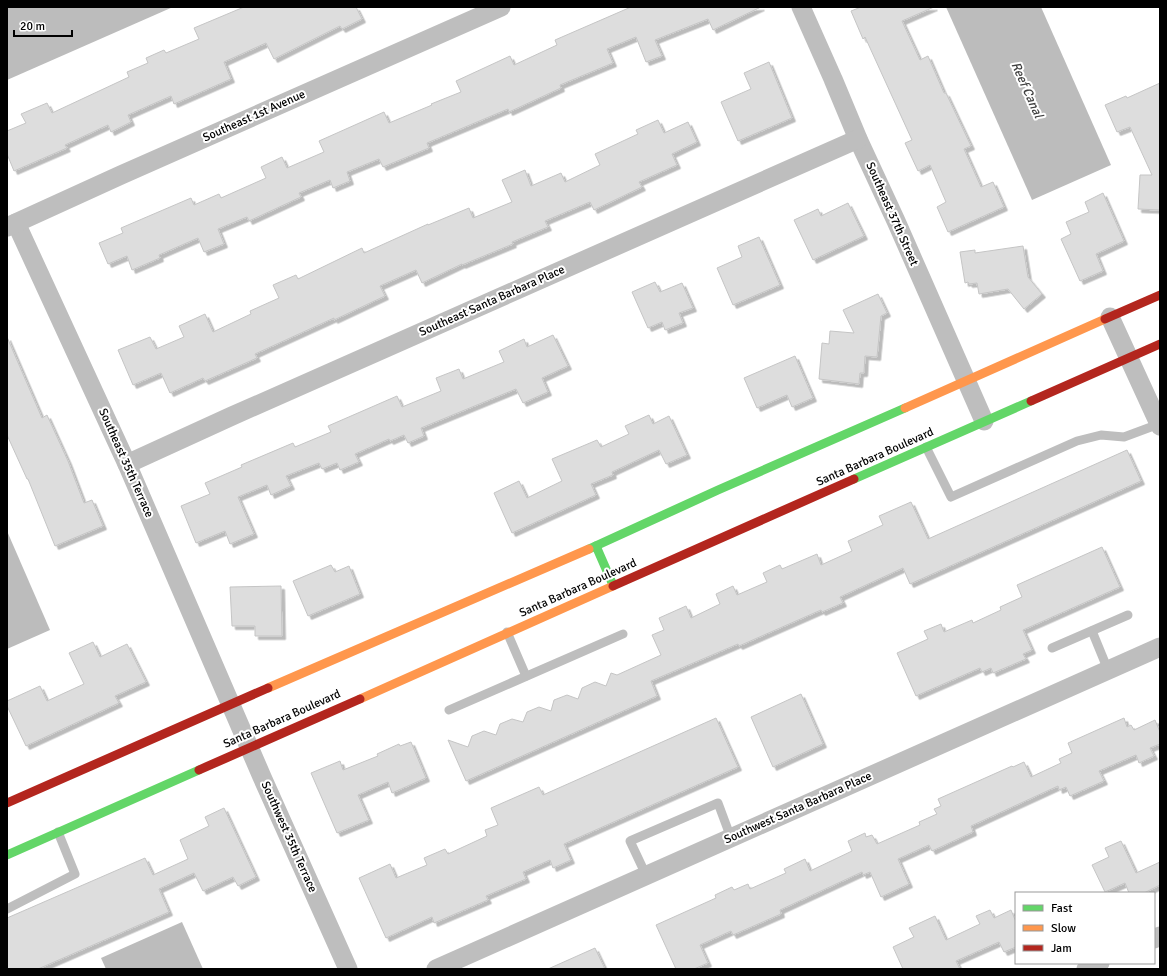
<svg xmlns="http://www.w3.org/2000/svg" width="1167" height="976" font-family="Signika,sans-serif">
<style>
.water{fill:#bcbcbc}
.building{fill:#ddd;stroke:#c5c5c5;filter:url(#shadow)}
.lines{fill:none;stroke-linecap:round;stroke-linejoin:round}
.lane{stroke:#bebebe;stroke-width:9}
.street{stroke:#bebebe;stroke-width:19}
.fast{stroke:#63d668;stroke-width:9}
.slow{stroke:#ff974d;stroke-width:9}
.jam{stroke:#b3261e;stroke-width:9}
.labels{text-anchor:middle;dominant-baseline:central;stroke-width:4;stroke-linejoin:round;paint-order:stroke}
.street-label{font-size:12px;fill:#000;stroke:#fff}
.water-label{font-size:13px;font-style:italic;fill:#414141;stroke:#fff}
</style>
<defs>
<filter id="shadow"><feDropShadow dx="3.5" dy="3.5" stdDeviation="0" flood-color="#0004"/></filter>
</defs>
<rect width="100%" height="100%" fill="#fff"/>
<g class="water">
<polygon points="7,7 173,7 7,80"/>
<polygon points="946,7 1041,7 1111,165 1032,200"/>
<polygon points="7,531 50,630 7,649"/>
<polygon points="182,922 203,969 106,969 101,958"/>
</g>
<g class="building">
<polygon points="244,7 356,7 362,19 342,29 340,26 274,59 266,43 224,62 231,79 174,104 171,96 128,115 131,122 111,132 108,125 65,145 67,148 14,171 7,154 7,131 26,123 21,114 47,103 52,113 129,77 127,72 148,63 146,58 164,50 166,53 199,39 194,28"/>
<polygon points="631,7 761,7 713,30 708,19 655,40 662,56 646,62 636,37 607,49 613,63 560,85 561,88 509,112 508,109 427,143 429,148 383,167 379,159 347,172 350,181 333,188 330,180 299,193 301,197 249,221 247,217 218,229 224,244 204,252 198,238 159,255 160,258 132,270 127,256 108,264 99,243 123,233 121,228 191,198 194,205 219,194 221,198 266,178 261,167 282,157 287,168 324,152 319,141 384,112 389,123 432,105 431,104 461,92 456,81 510,56 514,65 557,45 555,40"/>
<polygon points="861,7 934,7 902,21 920,60 928,56 944,93 946,93 971,146 964,149 981,187 993,182 1004,207 948,232 937,207 946,202 930,165 918,171 905,143 912,140 865,37 863,39 851,11"/>
<polygon points="769,62 792,118 738,141 721,102 751,89 744,73"/>
<polygon points="1160,83 1160,210 1138,209 1140,175 1152,175 1130,127 1117,132 1105,105 1126,96 1127,98"/>
<polygon points="658,120 664,133 688,122 697,142 672,154 677,165 639,182 642,187 594,210 590,202 545,221 548,227 512,242 513,244 462,265 462,264 422,283 416,270 380,286 385,296 334,320 334,318 255,354 257,358 205,381 203,378 170,393 161,373 133,385 118,350 150,337 156,349 184,337 179,326 205,314 213,332 251,314 250,311 279,298 273,285 296,275 298,279 362,248 364,253 428,224 428,225 469,208 473,218 512,202 502,180 525,170 531,186 561,173 565,182 600,165 595,154 638,134 636,130"/>
<polygon points="1103,193 1124,241 1096,254 1103,271 1080,281 1061,239 1071,234 1066,222 1089,212 1085,202"/>
<polygon points="848,203 864,236 813,260 794,220 818,209 821,216"/>
<polygon points="759,237 780,285 733,305 717,268 742,257 738,246"/>
<polygon points="1023,246 1028,277 1042,294 1024,309 1008,289 979,294 977,283 969,284 968,282 965,283 960,252 975,250 975,253"/>
<polygon points="655,282 660,292 682,283 693,308 679,313 683,323 665,330 662,322 648,328 632,292"/>
<polygon points="878,294 887,313 881,316 877,357 865,356 864,373 860,373 859,384 819,379 822,343 829,344 830,331 854,333 843,310"/>
<polygon points="553,335 568,366 542,378 548,392 523,403 516,389 421,428 424,436 408,443 404,435 390,441 389,439 355,454 359,462 340,470 337,463 322,469 319,463 286,476 291,486 271,495 267,485 238,497 254,534 230,544 225,531 196,543 181,506 210,494 205,483 242,467 241,465 293,443 295,447 331,432 328,426 397,396 402,407 441,391 436,378 459,369 463,379 504,362 499,351 524,339 527,347"/>
<polygon points="7,337 42,418 47,415 68,461 84,503 92,500 103,526 55,546 28,479 27,479 7,435"/>
<polygon points="795,356 813,398 792,407 787,395 757,408 744,378"/>
<polygon points="649,415 653,424 669,416 687,455 666,464 659,450 612,472 613,475 591,484 596,495 512,533 494,493 519,481 527,498 562,481 552,459 597,440 601,447 629,434 625,426"/>
<polygon points="1127,450 1141,481 910,584 903,568 840,597 843,603 822,612 821,610 739,646 738,644 651,681 657,696 466,781 448,740 468,747 472,736 484,731 496,735 500,724 512,719 523,722 527,712 539,707 551,711 554,700 567,695 578,699 582,688 595,682 606,686 611,673 617,675 661,655 652,635 664,630 659,618 686,606 691,618 720,604 716,594 733,586 737,595 767,582 763,573 780,565 782,569 817,554 821,565 852,551 848,541 883,525 879,516 911,502 928,539"/>
<polygon points="1102,547 1120,587 1023,630 1032,650 1023,654 1026,659 993,673 991,668 982,672 980,668 916,696 897,653 928,639 924,631 941,624 944,632 972,620 973,623 1001,610 1000,607 1022,597 1017,585"/>
<polygon points="331,565 335,572 349,566 360,594 308,616 293,581"/>
<polygon points="281,586 282,636 255,636 255,626 232,626 230,587"/>
<polygon points="93,642 100,657 127,644 146,682 115,696 119,703 26,746 7,706 7,701 40,686 47,701 84,684 69,653"/>
<polygon points="801,694 823,744 773,767 751,717"/>
<polygon points="716,718 738,767 564,844 571,860 553,868 550,860 523,872 526,879 486,896 488,900 434,923 432,917 386,938 359,878 390,864 396,878 427,865 424,858 445,849 448,854 487,836 485,830 498,825 491,808 539,787 543,795"/>
<polygon points="1124,718 1127,727 1131,725 1134,730 1155,720 1160,732 1160,744 1150,748 1154,756 1139,763 1136,755 1099,771 1104,781 1070,796 1066,787 1059,790 1058,786 971,826 973,832 932,851 929,845 898,859 909,884 881,897 870,872 863,875 862,872 780,910 781,914 733,935 731,931 700,945 708,963 694,969 676,969 656,925 716,898 715,895 732,887 734,890 748,884 750,889 786,873 784,869 805,859 810,871 852,851 848,841 865,833 866,837 872,835 877,844 920,825 919,822 937,814 934,809 941,806 938,799 1012,766 1013,767 1024,762 1031,777 1061,763 1059,759 1072,753 1068,743"/>
<polygon points="411,742 426,778 392,793 388,782 358,795 369,820 337,833 311,773 340,761 343,770 378,756 377,754 399,744 400,746"/>
<polygon points="224,808 256,877 238,886 233,877 203,891 194,873 159,889 169,912 38,969 7,969 7,918 145,858 153,875 188,859 180,840 209,826 205,817"/>
<polygon points="1121,841 1136,873 1160,862 1160,885 1144,893 1129,893 1125,883 1105,892 1092,865 1109,857 1105,848"/>
<polygon points="990,910 994,918 1011,910 1016,922 1016,947 1004,952 999,942 956,961 960,969 903,969 893,947 914,937 909,928 935,916 946,940 980,924 976,916"/>
<polygon points="595,948 605,969 548,969"/>
</g>
<g class="lines">
<g class="lane">
<polyline points="926,447 951,497 1077,441 1101,435 1124,437 1159,424"/>
<polyline points="1092,631 1108,670"/>
<polyline points="507,632 526,676"/>
<polyline points="1052,648 1128,615"/>
<polyline points="449,710 623,634"/>
<polyline points="646,875 630,841 718,803 731,838"/>
<polyline points="7,909 75,874 58,832"/>
</g>
<g class="street">
<polyline points="801,7 833,79 858,139 896,221 984,421"/>
<polyline points="16,223 127,464 262,777 348,969"/>
<polyline points="7,227 121,175 501,7"/>
<polyline points="1110,317 1160,426"/>
<polyline points="127,464 232,416 858,139"/>
<polyline points="1154,939 1160,936"/>
<polyline points="436,969 1160,647"/>
<polyline points="1086,969 1100,963"/>
</g>
<g class="fast">
<polyline points="854,479 1031,401"/>
<polyline points="596,546 613,585"/>
<polyline points="589,549 718,490 905,408"/>
<polyline points="7,855 199,770"/>
</g>
<g class="slow">
<polyline points="905,408 1105,319"/>
<polyline points="268,688 589,549"/>
<polyline points="360,699 613,586"/>
</g>
<g class="jam">
<polyline points="1105,319 1160,295"/>
<polyline points="1031,401 1160,344"/>
<polyline points="613,586 854,479"/>
<polyline points="199,770 360,699"/>
<polyline points="7,803 268,688"/>
</g>
</g>
<g class="labels">
<g class="street-label">
<text transform="translate(254 116) rotate(-24)">Southeast 1st Avenue</text>
<text transform="translate(892 214) rotate(66)">Southeast 37th Street</text>
<text transform="translate(492 301) rotate(-24)">Southeast Santa Barbara Place</text>
<text transform="translate(875 457) rotate(-24)">Santa Barbara Boulevard</text>
<text transform="translate(126 463) rotate(66)">Southeast 35th Terrace</text>
<text transform="translate(578 588) rotate(-24)">Santa Barbara Boulevard</text>
<text transform="translate(282 719) rotate(-24)">Santa Barbara Boulevard</text>
<text transform="translate(798 808) rotate(-24)">Southwest Santa Barbara Place</text>
<text transform="translate(289 837) rotate(66)">Southwest 35th Terrace</text>
</g>
<g class="water-label">
<text transform="translate(1027 90) rotate(66)">Reef Canal</text>
</g>
</g>
<rect width="1167" height="976" fill="none" stroke="#000000" stroke-width="16"/>
<rect x="1015" y="892" width="140" height="72" fill="#ffffff" stroke="#999999"/>
<rect x="1023" y="905" width="20" height="6" fill="#63d668" stroke="#999999"/>
<text x="1051" y="912" font-size="12" fill="#000000">Fast</text>
<rect x="1023" y="925" width="20" height="6" fill="#ff974d" stroke="#999999"/>
<text x="1051" y="932" font-size="12" fill="#000000">Slow</text>
<rect x="1023" y="945" width="20" height="6" fill="#b3261e" stroke="#999999"/>
<text x="1051" y="952" font-size="12" fill="#000000">Jam</text>
<path d="M14 30v6h58v-6" fill="none" stroke="#000000" stroke-width="2"/>
<text x="20" y="30" font-size="12" fill="#000000" stroke="#ffffff" stroke-width="3" paint-order="stroke">20 m</text>
</svg>
